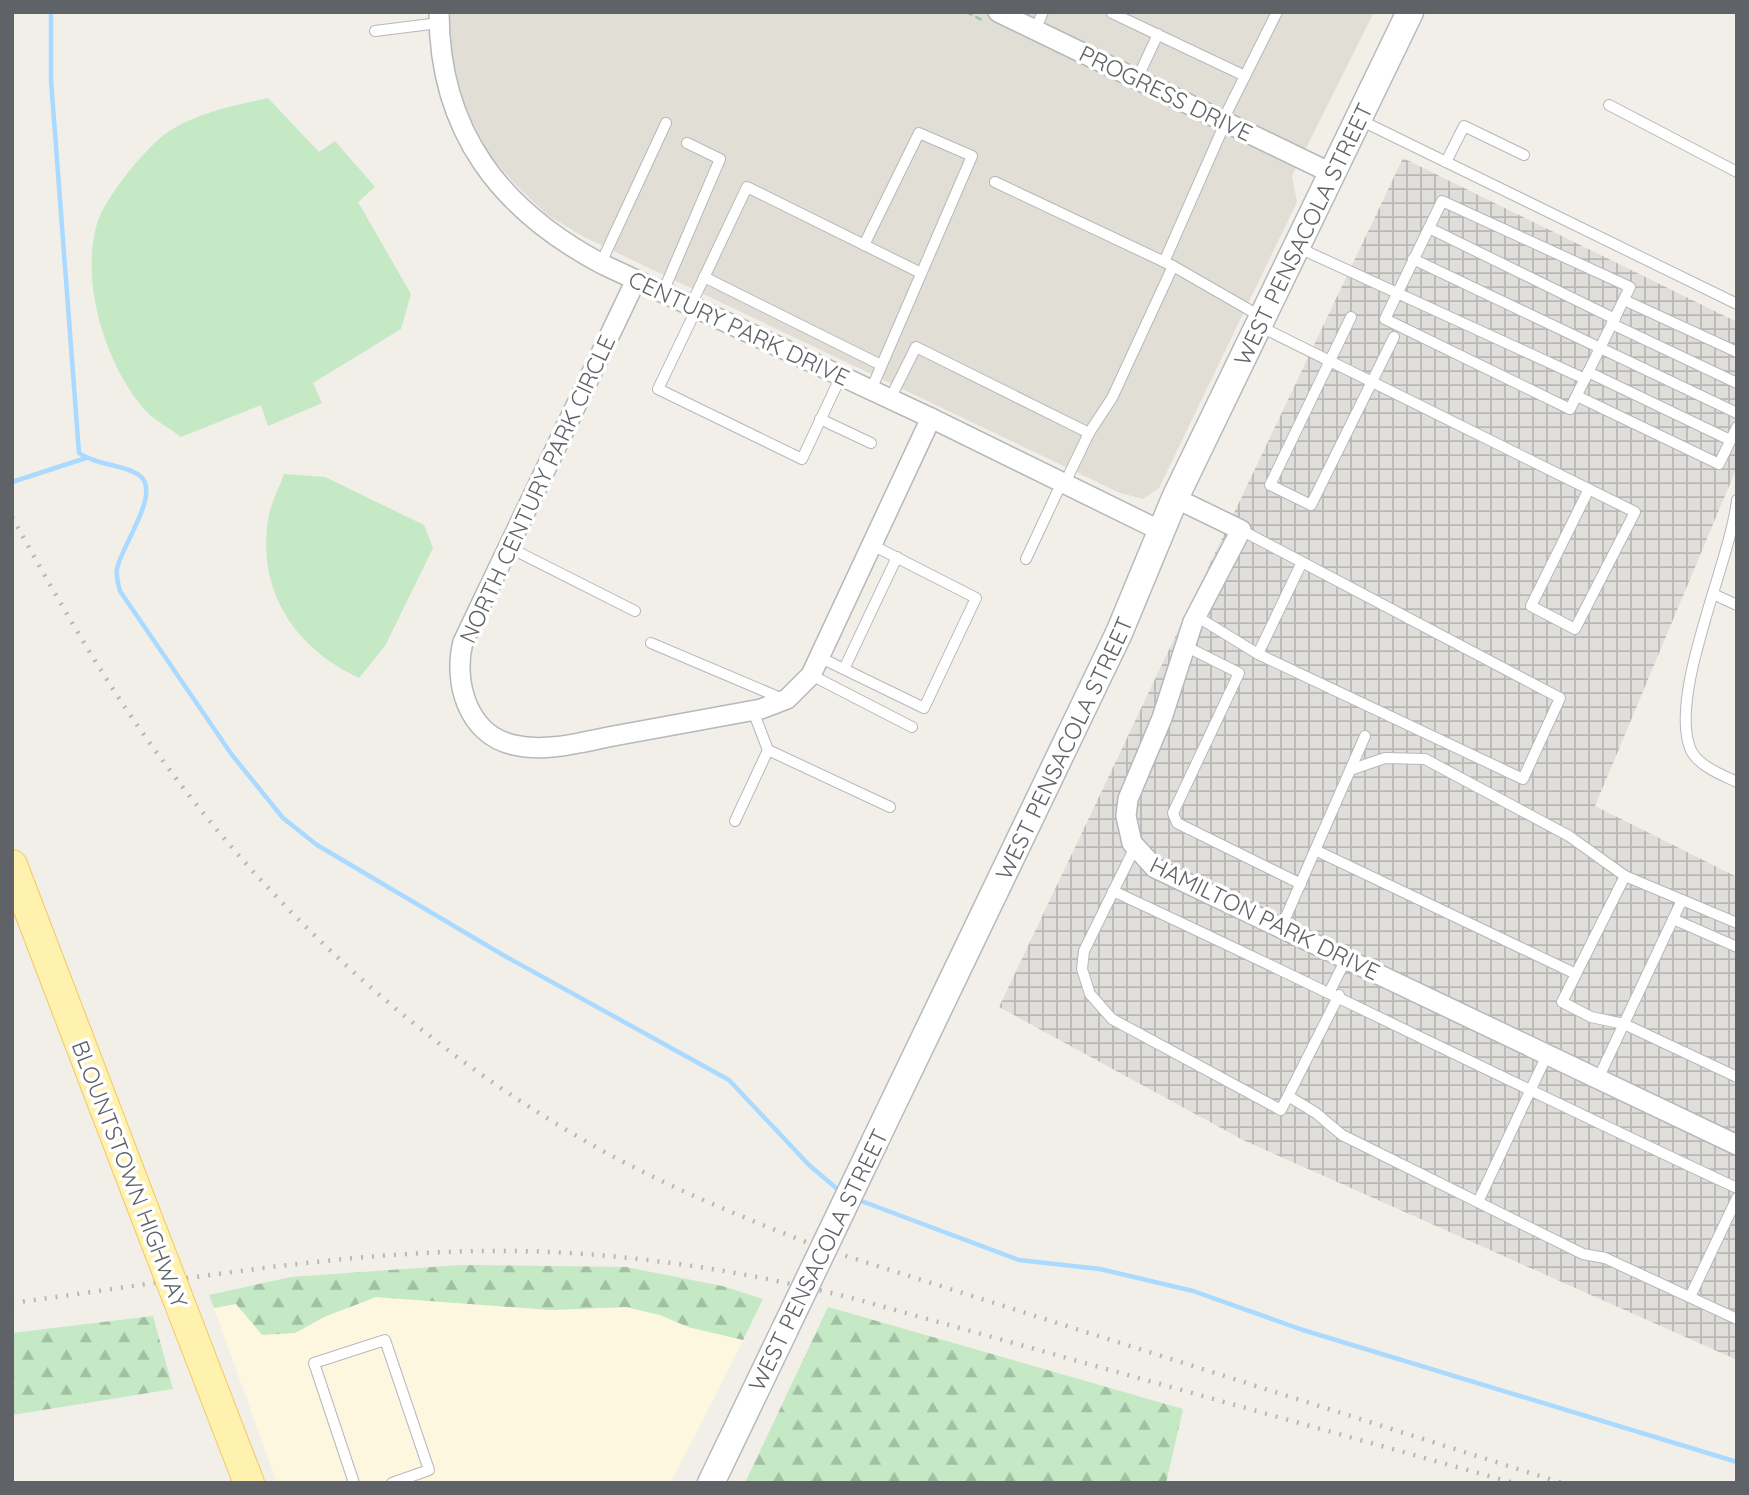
<svg xmlns="http://www.w3.org/2000/svg" width="1749" height="1495" font-family="Quicksand,sans-serif">
<style>
.commercial{fill:#fef7e0}
.industrial{fill:url(#industrial-grid)}
.education{fill:#e1ded6}
.grass{fill:#c5e8c5}
.forest{fill:url(#forest-firs)}
.lines{fill:none;stroke-linecap:round;stroke-linejoin:round}
.stream{stroke:#aadaff;stroke-width:4.5}
.service-casing{stroke:#b5b8bc;stroke-width:12}
.minor-casing{stroke:#b5b8bc;stroke-width:22}
.secondary-casing{stroke:#b6babf;stroke-width:29}
.primary-casing{stroke:#f2c960;stroke-width:32}
.path{stroke:#9cc7a9;stroke-width:2.5;stroke-dasharray:7 3.5;stroke-linecap:butt}
.service{stroke:#fff;stroke-width:10}
.minor{stroke:#fff;stroke-width:19}
.secondary{stroke:#fff;stroke-width:26}
.primary{stroke:#fff2af;stroke-width:30}
.rail{stroke:#b6b7b8;stroke-width:4.5;stroke-dasharray:2 9;stroke-linecap:butt}
.secondary-bridge-casing{stroke:#b6babf;stroke-width:29;stroke-linecap:butt}
.primary-bridge-casing{stroke:#f2c960;stroke-width:32;stroke-linecap:butt}
.secondary-bridge{stroke:#fff;stroke-width:26}
.primary-bridge{stroke:#fff2af;stroke-width:30}
.labels{text-anchor:middle;dominant-baseline:central;stroke-width:7;stroke-linejoin:round;paint-order:stroke}
.street-label{font-size:23px;fill:#5f6368;stroke:#fff}
</style>
<defs>
<pattern id="industrial-grid" width="8" height="8" patternUnits="userSpaceOnUse" patternTransform="scale(1.75)"><rect width="8" height="8" fill="#e0deda"/><path d="M0 4h8M4 0v8" fill="none" stroke="#b9b8b5"/></pattern>
<pattern id="forest-firs" width="22" height="20" patternUnits="userSpaceOnUse" patternTransform="scale(1.75)"><rect width="22" height="20" fill="#c5e8c5"/><path d="M5 1l3.5 6h-7zM16 11l3.5 6h-7z" fill="#a3c0a4"/></pattern>
</defs>
<rect width="100%" height="100%" fill="#f1efe8"/>
<polygon class="commercial" points="376,1297 552,1310 626,1307 660,1315 688,1327 743,1340 671,1483 277,1483 214,1308 236,1303 295,1333 324,1317"/>
<polygon class="industrial" points="1403,158 1737,322 1737,467 1595,806 1737,877 1737,1360 1243,1140 999,1007"/>
<polygon class="education" points="447,12 1374,12 1292,176 1297,202 1159,488 1143,499 1120,493 582,236 546,214 513,182 489,154 467,112 448,46"/>
<g class="grass">
<path d="M268 98 319 152 335 141 375 187 358 202 411 294 401 329 313 383 322 403 268 426 261 405 181 437C170 428 153 420 143 408 105 362 80 282 97 224 104 199 143 151 164 135 193 113 233 106 268 98Z"/>
<path d="M284 474 325 477 424 525 433 548 385 646 359 678C295 648 257 592 268 520 270 505 279 488 284 474Z"/>
</g>
<g class="forest">
<polygon points="461,1265 626,1267 722,1286 763,1299 743,1340 688,1327 660,1315 626,1307 552,1310 376,1297 324,1317 295,1333 262,1335 236,1304 214,1308 209,1295 291,1277"/>
<polygon points="828,1307 1183,1409 1166,1483 745,1483"/>
<polygon points="153,1316 173,1389 12,1415 12,1333"/>
</g>
<g class="lines">
<g class="stream">
<path d="M51 12V80L79 453C98 466 123 464 139 475 163 491 121 546 117 569 116 576 118 584 120 591L232 755 283 818 317 845 503 955 729 1080 809 1165 842 1193"/>
<polyline points="12,482 86,458"/>
<polyline points="856,1199 1019,1260 1100,1269 1193,1291 1303,1330 1737,1462"/>
</g>
<defs>
<g id="service">
<polyline points="1112,13 1245,76"/>
<polyline points="1035,30 1043,12"/>
<polyline points="375,31 439,23"/>
<polyline points="1137,79 1158,34"/>
<polyline points="1609,105 1737,172"/>
<polyline points="1223,120 1277,12"/>
<polyline points="1360,120 1737,304"/>
<polyline points="1446,162 1464,126 1524,155"/>
<polyline points="995,182 1173,266 1260,316"/>
<polygon points="1442,201 1630,287 1570,409 1385,319"/>
<polyline points="1429,228 1615,319"/>
<polyline points="864,245 919,133 972,156 871,390"/>
<polyline points="1299,248 1585,379"/>
<polyline points="1413,259 1737,413"/>
<polyline points="1164,262 1226,121"/>
<polyline points="601,263 666,123"/>
<polyline points="704,277 881,365"/>
<polyline points="663,292 720,159 687,143"/>
<polyline points="1624,300 1737,352"/>
<polyline points="691,305 747,187 921,273"/>
<polyline points="697,308 658,389 802,459 841,376"/>
<polyline points="1351,317 1270,485 1311,505 1394,337"/>
<polyline points="1612,324 1737,383"/>
<polyline points="1259,326 1635,512 1575,629 1531,606 1589,489"/>
<polyline points="1588,372 1730,440"/>
<polyline points="1577,396 1719,464 1737,427"/>
<polyline points="890,399 916,347 1089,433"/>
<polyline points="820,419 871,443"/>
<polyline points="1065,483 1089,433 1112,398 1173,266"/>
<path d="M1737 500C1730 563 1669 692 1690 748 1696 765 1722 775 1737 782"/>
<polyline points="508,547 635,611"/>
<polyline points="1026,559 1062,482"/>
<polyline points="1713,594 1737,605"/>
<polyline points="1196,616 1258,654 1523,779 1560,698 1241,530"/>
<polyline points="651,643 783,699"/>
<polyline points="1185,646 1239,673 1173,813 1177,823 1301,884"/>
<polyline points="1258,654 1302,562"/>
<polyline points="819,657 924,708 976,598 872,545"/>
<polyline points="844,669 897,557"/>
<polyline points="811,675 912,727"/>
<polyline points="753,711 768,750 890,807"/>
<polyline points="1350,770 1385,758 1425,759 1569,836 1625,876 1737,923"/>
<polyline points="735,821 768,750"/>
<polyline points="1135,847 1084,951 1082,969 1090,994 1112,1019 1281,1110 1339,995"/>
<polyline points="1315,850 1576,974"/>
<polyline points="1625,876 1562,1002 1591,1017 1624,1024 1737,1077"/>
<path d="M1113 891C1322 988 1528 1091 1737 1188"/>
<polyline points="1673,919 1737,947"/>
<polyline points="1281,928 1365,736"/>
<polyline points="1330,991 1346,959"/>
<polyline points="1598,1079 1682,900"/>
<polyline points="1288,1096 1316,1113 1342,1135 1583,1254 1605,1258 1737,1319"/>
<polyline points="1478,1202 1547,1055"/>
<polyline points="1690,1297 1737,1198"/>
<polyline points="354,1483 314,1363 385,1340 429,1470 392,1483"/>
</g>
<g id="minor">
<path d="M439 12C439 132 501 211 604 265L931 418 1161 531"/>
<polyline points="998,12 1333,174"/>
<path d="M636 280 463 642C453 681 467 735 514 745 548 753 585 741 619 735 666 726 714 718 761 709L787 699 811 675 931 418"/>
<polyline points="1175,498 1241,530 1193,622 1162,718 1128,799 1126,816 1132,843 1155,868 1737,1145"/>
</g>
<g id="secondary">
<path id="s1" d="M875 1141 1119 633 1175 498 1410 12"/>
<polyline points="711,1483 785,1329"/>
</g>
<g id="primary">
<polyline points="12,865 153,1234"/>
<polyline points="190,1330 249,1483"/>
</g>
</defs>
<use href="#service" class="service-casing"/>
<use href="#minor" class="minor-casing"/>
<use href="#secondary" class="secondary-casing"/>
<use href="#primary" class="primary-casing"/>
<polyline class="path" points="966,12 982,20"/>
<use href="#service" class="service"/>
<use href="#minor" class="minor"/>
<use href="#secondary" class="secondary"/>
<use href="#primary" class="primary"/>
<g class="rail">
<path d="M12 517C58 600 106 685 163 761 280 920 430 1055 603 1151 674 1190 749 1220 824 1249L1562 1483"/>
<path d="M12 1303C179 1281 348 1249 516 1251 632 1253 744 1271 856 1299L1514 1483"/>
</g>
<defs>
<polyline id="secondary-bridge" points="785,1329 875,1141"/>
<polyline id="primary-bridge" points="153,1234 190,1330"/>
</defs>
<use href="#secondary-bridge" class="secondary-bridge-casing"/>
<use href="#primary-bridge" class="primary-bridge-casing"/>
<use href="#secondary-bridge" class="secondary-bridge"/>
<use href="#primary-bridge" class="primary-bridge"/>
</g>
<g class="labels">
<g class="street-label">
<text transform="translate(1166 93) rotate(26)">PROGRESS DRIVE</text>
<text stroke="none"><textPath href="#s1" startOffset="1003">WEST PENSACOLA STREET</textPath></text>
<text transform="translate(739 328) rotate(25)">CENTURY PARK DRIVE</text>
<text transform="translate(537 489) rotate(-65)">NORTH CENTURY PARK CIRCLE</text>
<text stroke="none"><textPath href="#s1" startOffset="436">WEST PENSACOLA STREET</textPath></text>
<text transform="translate(1265 918) rotate(26)">HAMILTON PARK DRIVE</text>
<text transform="translate(130 1174) rotate(69)">BLOUNTSTOWN HIGHWAY</text>
<text transform="translate(818 1260) rotate(-64)">WEST PENSACOLA STREET</text>
</g>
</g>
<rect width="1749" height="1495" fill="none" stroke="#5f6368" stroke-width="28"/>
</svg>
